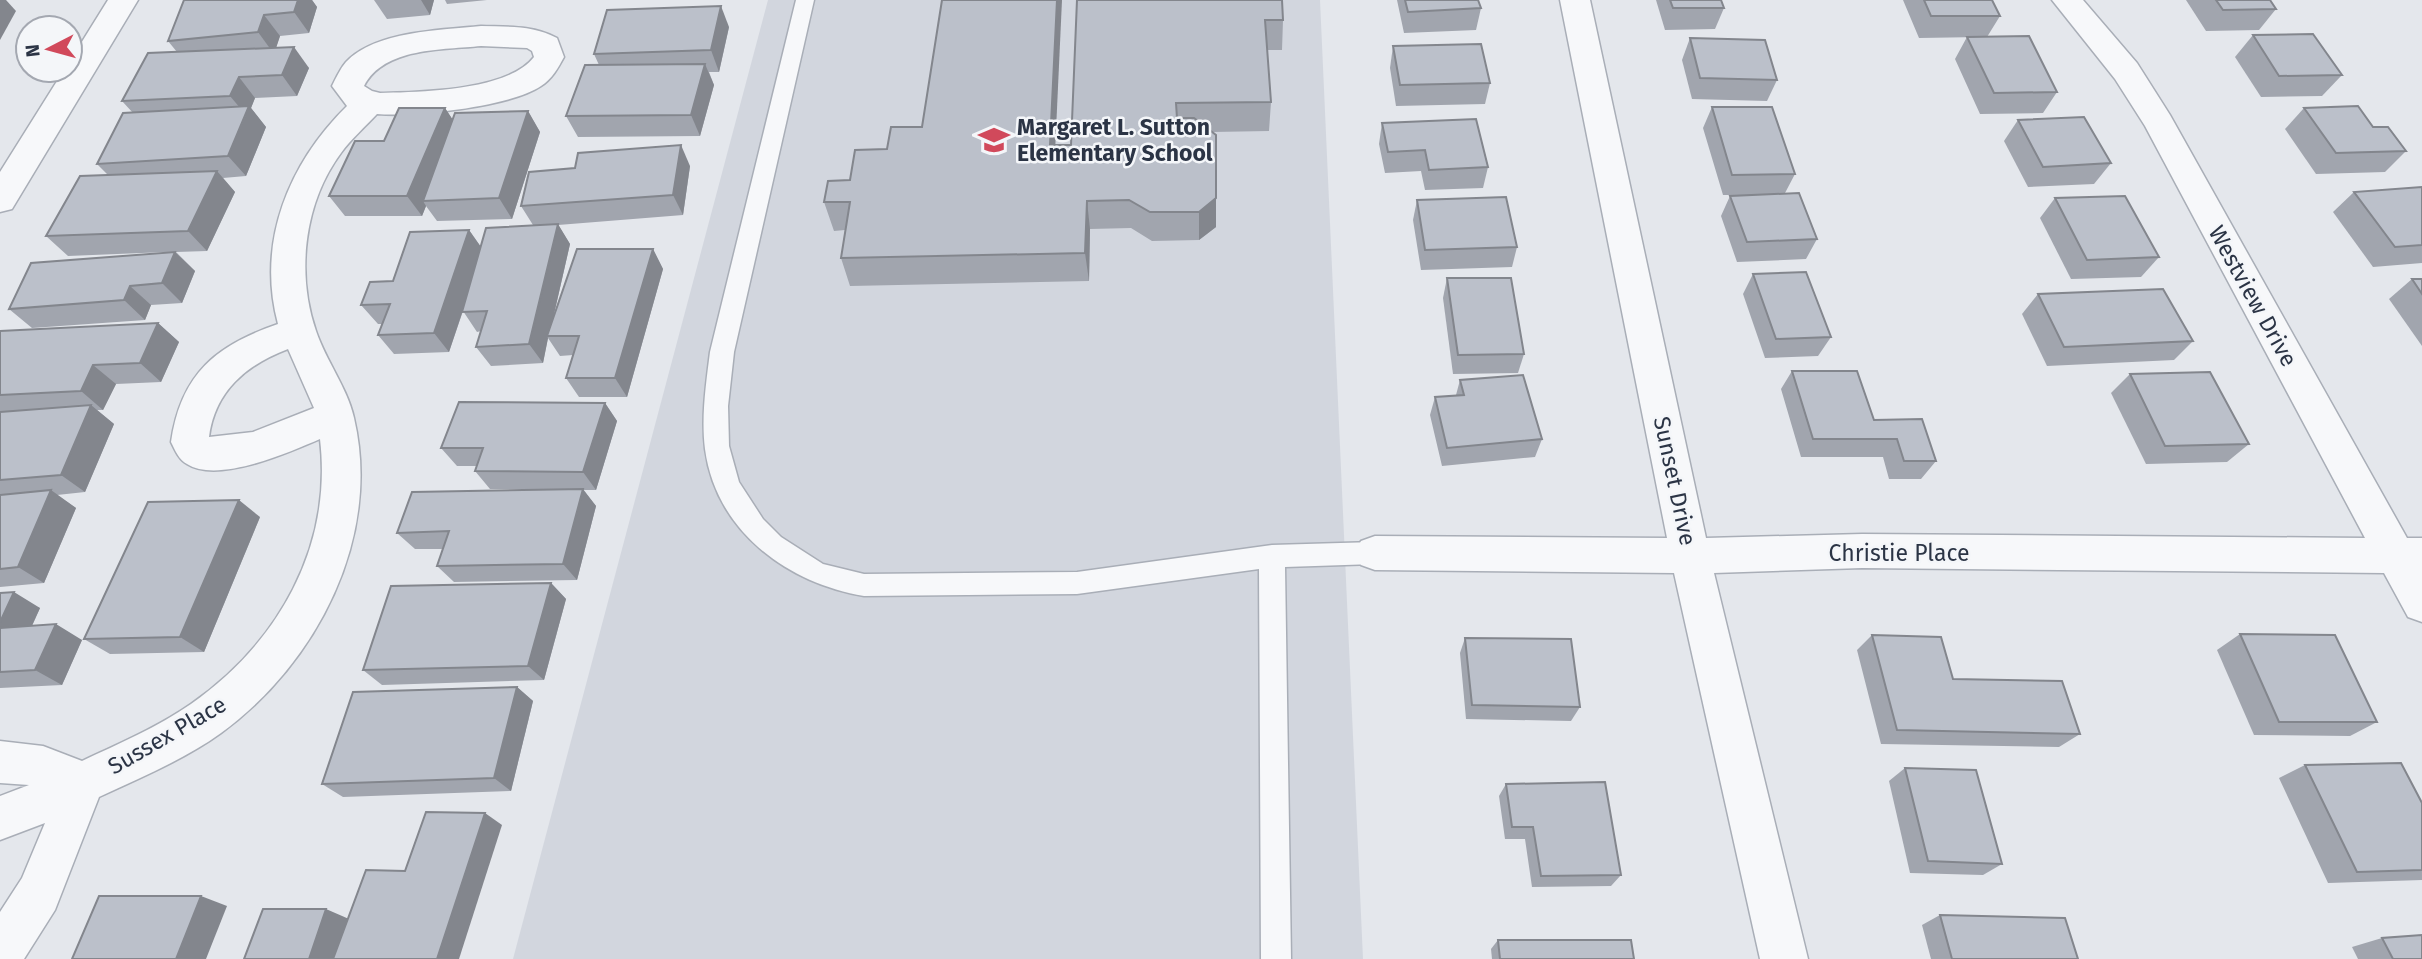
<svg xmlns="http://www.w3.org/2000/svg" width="2422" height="959" font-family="'Fira Sans',sans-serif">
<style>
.built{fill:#d2d6de}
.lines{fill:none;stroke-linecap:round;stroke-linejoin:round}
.lane-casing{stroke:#a9aeb7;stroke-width:3}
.street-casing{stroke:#a9aeb7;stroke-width:3}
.lane{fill:#f7f8fa;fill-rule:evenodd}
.street{fill:#f7f8fa;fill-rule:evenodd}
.wall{fill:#a1a5ae}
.shaded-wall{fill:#83868d}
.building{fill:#bbc0ca;stroke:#83868d;stroke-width:2}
.labels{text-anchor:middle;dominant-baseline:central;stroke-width:5;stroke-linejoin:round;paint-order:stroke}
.poi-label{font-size:23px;font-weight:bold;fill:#2b3445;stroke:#f4f6f9;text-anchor:start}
.street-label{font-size:23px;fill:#2b3445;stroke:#f4f6f9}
</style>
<rect width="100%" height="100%" fill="#e4e7ec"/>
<polygon class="built" points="768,0 1320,0 1363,959 513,959"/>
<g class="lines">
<defs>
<path id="lane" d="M796 0H814L734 352 728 406 729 446 739 482 763 519 781 537 823 564 864 574 1077 572 1272 545 1375 542 1384 545 1388 553 1384 561 1375 564 1285 567 1291 959H1261L1259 569 1077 594 864 596C787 583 716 531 705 449 701 417 706 384 710 352Z"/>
<g id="street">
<polygon points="108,0 138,0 12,209 0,212 0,172 64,70 70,70 70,61"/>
<polygon points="1560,0 1590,0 1706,538 1862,534 2365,538 2145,126 2115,79 2052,0 2083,0 2137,63 2170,115 2407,538 2422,538 2422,622 2408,617 2384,573 1862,568 1714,573 1808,959 1760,959 1674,573 1375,570 1361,565 1355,553 1361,541 1375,536 1667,538"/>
<path d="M481 26C508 27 533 25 557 38L564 57C558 68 552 79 541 86 510 107 415 117 377 114 365 127 351 139 341 153 304 203 296 273 316 331 326 361 347 387 354 418 382 537 317 663 221 733 185 759 140 778 99 797L55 910 24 959H0V912L22 878 45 823 0 840V796L29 785 0 783V741L43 746 82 761C118 744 158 727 191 704 278 643 333 547 320 439 290 452 218 484 187 464 179 460 175 450 171 442 181 373 217 345 278 324 256 242 289 163 347 106L332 86C336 78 340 69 346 62 375 31 441 30 481 26ZM481 46 527 48 532 51 534 57C508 91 420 92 380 93L372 91 364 86C384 47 444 50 481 46ZM288 349 314 408 253 432 209 437C215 391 246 365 288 349Z"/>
</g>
</defs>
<use href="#lane" class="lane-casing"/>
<use href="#street" class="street-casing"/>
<use href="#lane" class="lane"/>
<use href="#street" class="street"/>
</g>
<g class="wall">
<polygon points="184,0 312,0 317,7 309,33 280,36 276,48 309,68 297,96 255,98 251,108 266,127 246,176 223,178 235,192 207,251 176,252 195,271 182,303 151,305 145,320 32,328 9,309 166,252 68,256 46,236 108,175 97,164 133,113 122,101 177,52 168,41"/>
<polygon points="374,0 434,0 430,15 387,19"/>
<polygon points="445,0 487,0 447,4"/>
<polygon points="1077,0 1283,20 1282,50 1267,50 1271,102 1269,131 1212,132 1216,227 1199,240 1152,241 1131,228 1090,229 1089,281 850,286 841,258 845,230 834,231 824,202 850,180 1055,145 1071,145"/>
<polygon points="1397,0 1478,0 1481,8 1476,30 1404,33"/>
<polygon points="1656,0 1721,0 1724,8 1715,29 1665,30"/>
<polygon points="1903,0 1992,0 2000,16 1987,37 2057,92 2043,113 1980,114 1955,59 1967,37 1980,37 1919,38"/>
<polygon points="2186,0 2270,0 2276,9 2259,30 2206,31"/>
<polygon points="729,27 719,72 709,72 714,85 700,136 578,137 566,116 599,65 594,54"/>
<polygon points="2253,35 2342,75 2322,96 2261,97 2235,57"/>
<polygon points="1690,38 1777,80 1767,101 1692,99 1682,60"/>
<polygon points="1393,46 1490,83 1485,104 1396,106 1390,68"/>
<polygon points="1712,107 1795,174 1785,193 1817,239 1806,259 1737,262 1721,216 1730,196 1744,195 1723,195 1703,128"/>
<polygon points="445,108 452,119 528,111 540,132 512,219 437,221 426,206 422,216 345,216 329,196 384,141"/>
<polygon points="2304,108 2373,127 2406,151 2385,172 2316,174 2285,129"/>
<polygon points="2018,120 2111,163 2094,184 2028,187 2004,141"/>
<polygon points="1382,123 1488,167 1483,188 1425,190 1421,171 1385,173 1379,144"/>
<polygon points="690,166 683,215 558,225 570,244 552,323 653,249 663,269 627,397 579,397 566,378 573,355 560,356 548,338 543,363 491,366 476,347 481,331 477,332 463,311 449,352 394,354 378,335 382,324 378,324 361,305 393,281 469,230 481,247 533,225 521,206"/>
<polygon points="2422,187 2422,263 2373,267 2333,212 2354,192"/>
<polygon points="2055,198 2159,257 2141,277 2071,279 2040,218"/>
<polygon points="1417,200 1517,247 1512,267 1421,270 1413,220"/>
<polygon points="1753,274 1831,337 1818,356 1765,358 1743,294"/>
<polygon points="1447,278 1524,354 1518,373 1453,374 1443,298"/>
<polygon points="2412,279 2422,279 2422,346 2389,299"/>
<polygon points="2038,294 2193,341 2174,360 2047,366 2022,314"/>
<polygon points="158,323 179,342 161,382 116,384 103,410 97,410 114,424 85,492 57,495 76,508 44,583 0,587 0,331"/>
<polygon points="1792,371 1874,420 1936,461 1921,479 1889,479 1883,457 1801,457 1781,389"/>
<polygon points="2130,374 2249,444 2227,462 2146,464 2111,393"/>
<polygon points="1460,380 1542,439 1535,457 1442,466 1430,415 1435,397 1456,395"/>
<polygon points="605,403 617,421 596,490 583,490 596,506 577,580 454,582 437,566 443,549 415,549 397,533 556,489 490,489 475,471 477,466 457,466 441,448"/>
<polygon points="260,517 204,652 110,654 84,639"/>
<polygon points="551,583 566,599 544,680 382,685 363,670"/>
<polygon points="0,593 40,608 32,626 82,640 62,685 0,688"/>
<polygon points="2240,634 2377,722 2350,736 2254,735 2217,650"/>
<polygon points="1872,635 1953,679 2080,734 2059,747 1881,744 1857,650"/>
<polygon points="1465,638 1580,707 1571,721 1466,719 1460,653"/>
<polygon points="517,687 533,701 511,791 343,797 322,784"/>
<polygon points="2305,765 2422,803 2422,880 2328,883 2279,778"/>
<polygon points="1905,768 2002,864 1983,875 1910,873 1889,781"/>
<polygon points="1506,784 1621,875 1611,886 1532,887 1525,839 1505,839 1499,796"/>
<polygon points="1940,915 2078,959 1931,959 1922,925"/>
<polygon points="2382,938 2422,959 2358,959 2352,947"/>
<polygon points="1498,940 1634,959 1492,959 1491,949"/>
</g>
<g class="shaded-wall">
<polygon points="0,0 6,0 16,11 0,40"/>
<polygon points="298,0 312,0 317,7 309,33 294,12"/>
<polygon points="421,0 434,0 430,15"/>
<polygon points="1057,0 1062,0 1054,174 1050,145"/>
<polygon points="721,6 729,27 719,72 711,50"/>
<polygon points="264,15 280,36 274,54 258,32"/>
<polygon points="294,47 309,68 297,96 282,75"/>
<polygon points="705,64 714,85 700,136 691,115"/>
<polygon points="239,77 255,98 251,108 266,127 246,176 228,156 246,115 230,96"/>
<polygon points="445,108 459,129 423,201 426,206 422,216 407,196"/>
<polygon points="528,111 540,132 512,219 499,198"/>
<polygon points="681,145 690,166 683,215 673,195"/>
<polygon points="217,171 235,192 207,251 188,231"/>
<polygon points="1216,198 1216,227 1199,240 1199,212"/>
<polygon points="1087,201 1090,229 1089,281 1085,253"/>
<polygon points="558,224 570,244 549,336 547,336 548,338 543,363 529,344"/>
<polygon points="469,230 483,250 449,352 434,333"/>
<polygon points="653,249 663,269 627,397 615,378"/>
<polygon points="175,252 195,271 182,303 162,283"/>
<polygon points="130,286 151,305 145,320 124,300"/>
<polygon points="158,323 179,342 161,382 140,363"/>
<polygon points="93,365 116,384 103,410 81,391"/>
<polygon points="605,403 617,421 596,490 583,472"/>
<polygon points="91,405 114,424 85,492 61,475"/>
<polygon points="583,489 596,506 577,580 563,564"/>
<polygon points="51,490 76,508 44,583 18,567"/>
<polygon points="239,500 260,517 204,652 180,637"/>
<polygon points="551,583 566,599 544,680 528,666"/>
<polygon points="14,592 40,608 24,643 0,629 0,622"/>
<polygon points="56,624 82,640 62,685 35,670"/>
<polygon points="517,687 533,701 511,791 494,778"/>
<polygon points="485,813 502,825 459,959 437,959"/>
<polygon points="201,896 227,906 206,959 176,959"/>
<polygon points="326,909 349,919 335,959 309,959"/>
</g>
<g class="building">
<polygon points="184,0 298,0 294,12 264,15 258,32 168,41"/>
<polygon points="942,0 1057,0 1050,145 1071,145 1077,0 1282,0 1283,20 1265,20 1271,102 1176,103 1177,118 1194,118 1216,135 1216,198 1199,212 1150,212 1129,200 1087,201 1085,253 841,258 850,202 824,202 828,181 850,180 855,150 887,149 891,127 922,127"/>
<polygon points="1405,0 1478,0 1481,8 1408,12"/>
<polygon points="1670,0 1721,0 1724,8 1673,8"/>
<polygon points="1924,0 1992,0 2000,16 1931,16"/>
<polygon points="2216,0 2270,0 2276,9 2223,10"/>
<polygon points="721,6 711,50 594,54 607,10"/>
<polygon points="2313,34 2342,75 2279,76 2253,35"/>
<polygon points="2029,36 2057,92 1994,93 1967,37"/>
<polygon points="1690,38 1765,40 1777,80 1700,78"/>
<polygon points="1481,44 1490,83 1400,85 1393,46"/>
<polygon points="294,47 282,75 239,77 230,96 122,101 148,53"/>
<polygon points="705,64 691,115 566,116 585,65"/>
<polygon points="249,106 228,156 97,164 123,113"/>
<polygon points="2358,106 2373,127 2388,127 2406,151 2336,153 2304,108"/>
<polygon points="1712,107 1772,107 1795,174 1732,175"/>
<polygon points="399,108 445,108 407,196 329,196 355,141 384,141"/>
<polygon points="528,111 499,198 423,201 455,113"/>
<polygon points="2084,117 2111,163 2043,167 2018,120"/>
<polygon points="1476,119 1488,167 1429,170 1425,150 1388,152 1382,123"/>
<polygon points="681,145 673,195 521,206 529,172 575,168 578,153"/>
<polygon points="217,171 188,231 46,236 80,176"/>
<polygon points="2422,187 2422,245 2395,247 2354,192"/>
<polygon points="1799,193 1817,239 1747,242 1730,196"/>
<polygon points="2125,196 2159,257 2087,260 2055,198"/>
<polygon points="1506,197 1517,247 1425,250 1417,200"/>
<polygon points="558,224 529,344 476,347 487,311 462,312 486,228"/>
<polygon points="469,230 434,333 378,335 390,304 361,305 370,282 393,281 410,232"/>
<polygon points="577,249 653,249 615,378 566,378 579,336 547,336"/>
<polygon points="175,252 162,283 130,286 124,300 9,309 31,263"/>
<polygon points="1806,272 1831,337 1776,339 1753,274"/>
<polygon points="1447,278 1511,278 1524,354 1458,355"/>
<polygon points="2412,279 2422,279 2422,294"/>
<polygon points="2163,289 2193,341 2064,347 2038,294"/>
<polygon points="158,323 140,363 93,365 81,391 0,395 0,331"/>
<polygon points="1792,371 1857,371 1874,420 1922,419 1936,461 1904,461 1897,439 1813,439"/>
<polygon points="2210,372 2249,444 2165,446 2130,374"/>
<polygon points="1523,375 1542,439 1447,448 1435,397 1464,395 1460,380"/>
<polygon points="459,402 605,403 583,472 475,471 483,448 441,448"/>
<polygon points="91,405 61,475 0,480 0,412"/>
<polygon points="583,489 563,564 437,566 449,531 397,533 412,492"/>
<polygon points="51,490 18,567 0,569 0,495"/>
<polygon points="239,500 180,637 84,639 148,502"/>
<polygon points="551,583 528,666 363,670 391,586"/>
<polygon points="14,592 0,622 0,593"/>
<polygon points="56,624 35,670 0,672 0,628"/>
<polygon points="2240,634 2335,635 2377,722 2279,722"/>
<polygon points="1872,635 1941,637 1953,679 2062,681 2080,734 1897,730"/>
<polygon points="1465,638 1571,639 1580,707 1472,705"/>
<polygon points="517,687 494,778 322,784 353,692"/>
<polygon points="2401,763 2422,803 2422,870 2357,872 2305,765"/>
<polygon points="1905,768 1976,770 2002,864 1928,861"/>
<polygon points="1605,782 1621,875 1541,876 1533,827 1512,827 1506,784"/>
<polygon points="426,812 485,813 437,959 333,959 366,870 405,871"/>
<polygon points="99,896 201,896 176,959 72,959"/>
<polygon points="263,909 326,909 309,959 244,959"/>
<polygon points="1940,915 2065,918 2078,959 1952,959"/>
<polygon points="2422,935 2422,959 2393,959 2382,938"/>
<polygon points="1498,940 1631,940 1634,959 1500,959"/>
</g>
<defs>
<symbol id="school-bare" viewBox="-9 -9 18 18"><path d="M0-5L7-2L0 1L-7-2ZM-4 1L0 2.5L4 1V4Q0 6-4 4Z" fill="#d1495b" stroke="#f4f6f9" stroke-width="2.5" paint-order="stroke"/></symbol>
</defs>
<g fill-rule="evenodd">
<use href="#school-bare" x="972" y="118" width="44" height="44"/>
</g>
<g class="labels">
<g class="poi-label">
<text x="1017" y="127">Margaret L. Sutton<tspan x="1017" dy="26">Elementary School</tspan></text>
</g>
<g class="street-label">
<text transform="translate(2253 296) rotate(61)">Westview Drive</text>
<text transform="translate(1675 481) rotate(78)">Sunset Drive</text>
<text x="1899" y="553">Christie Place</text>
<text transform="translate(167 735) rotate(-30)">Sussex Place</text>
</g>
</g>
<g transform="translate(49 49) rotate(264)"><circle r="33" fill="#f4f6f9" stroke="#a4a8b1" stroke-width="2"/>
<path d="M0-5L12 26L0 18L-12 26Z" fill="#d1495b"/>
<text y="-10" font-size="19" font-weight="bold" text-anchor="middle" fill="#2b3445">N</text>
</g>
</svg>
